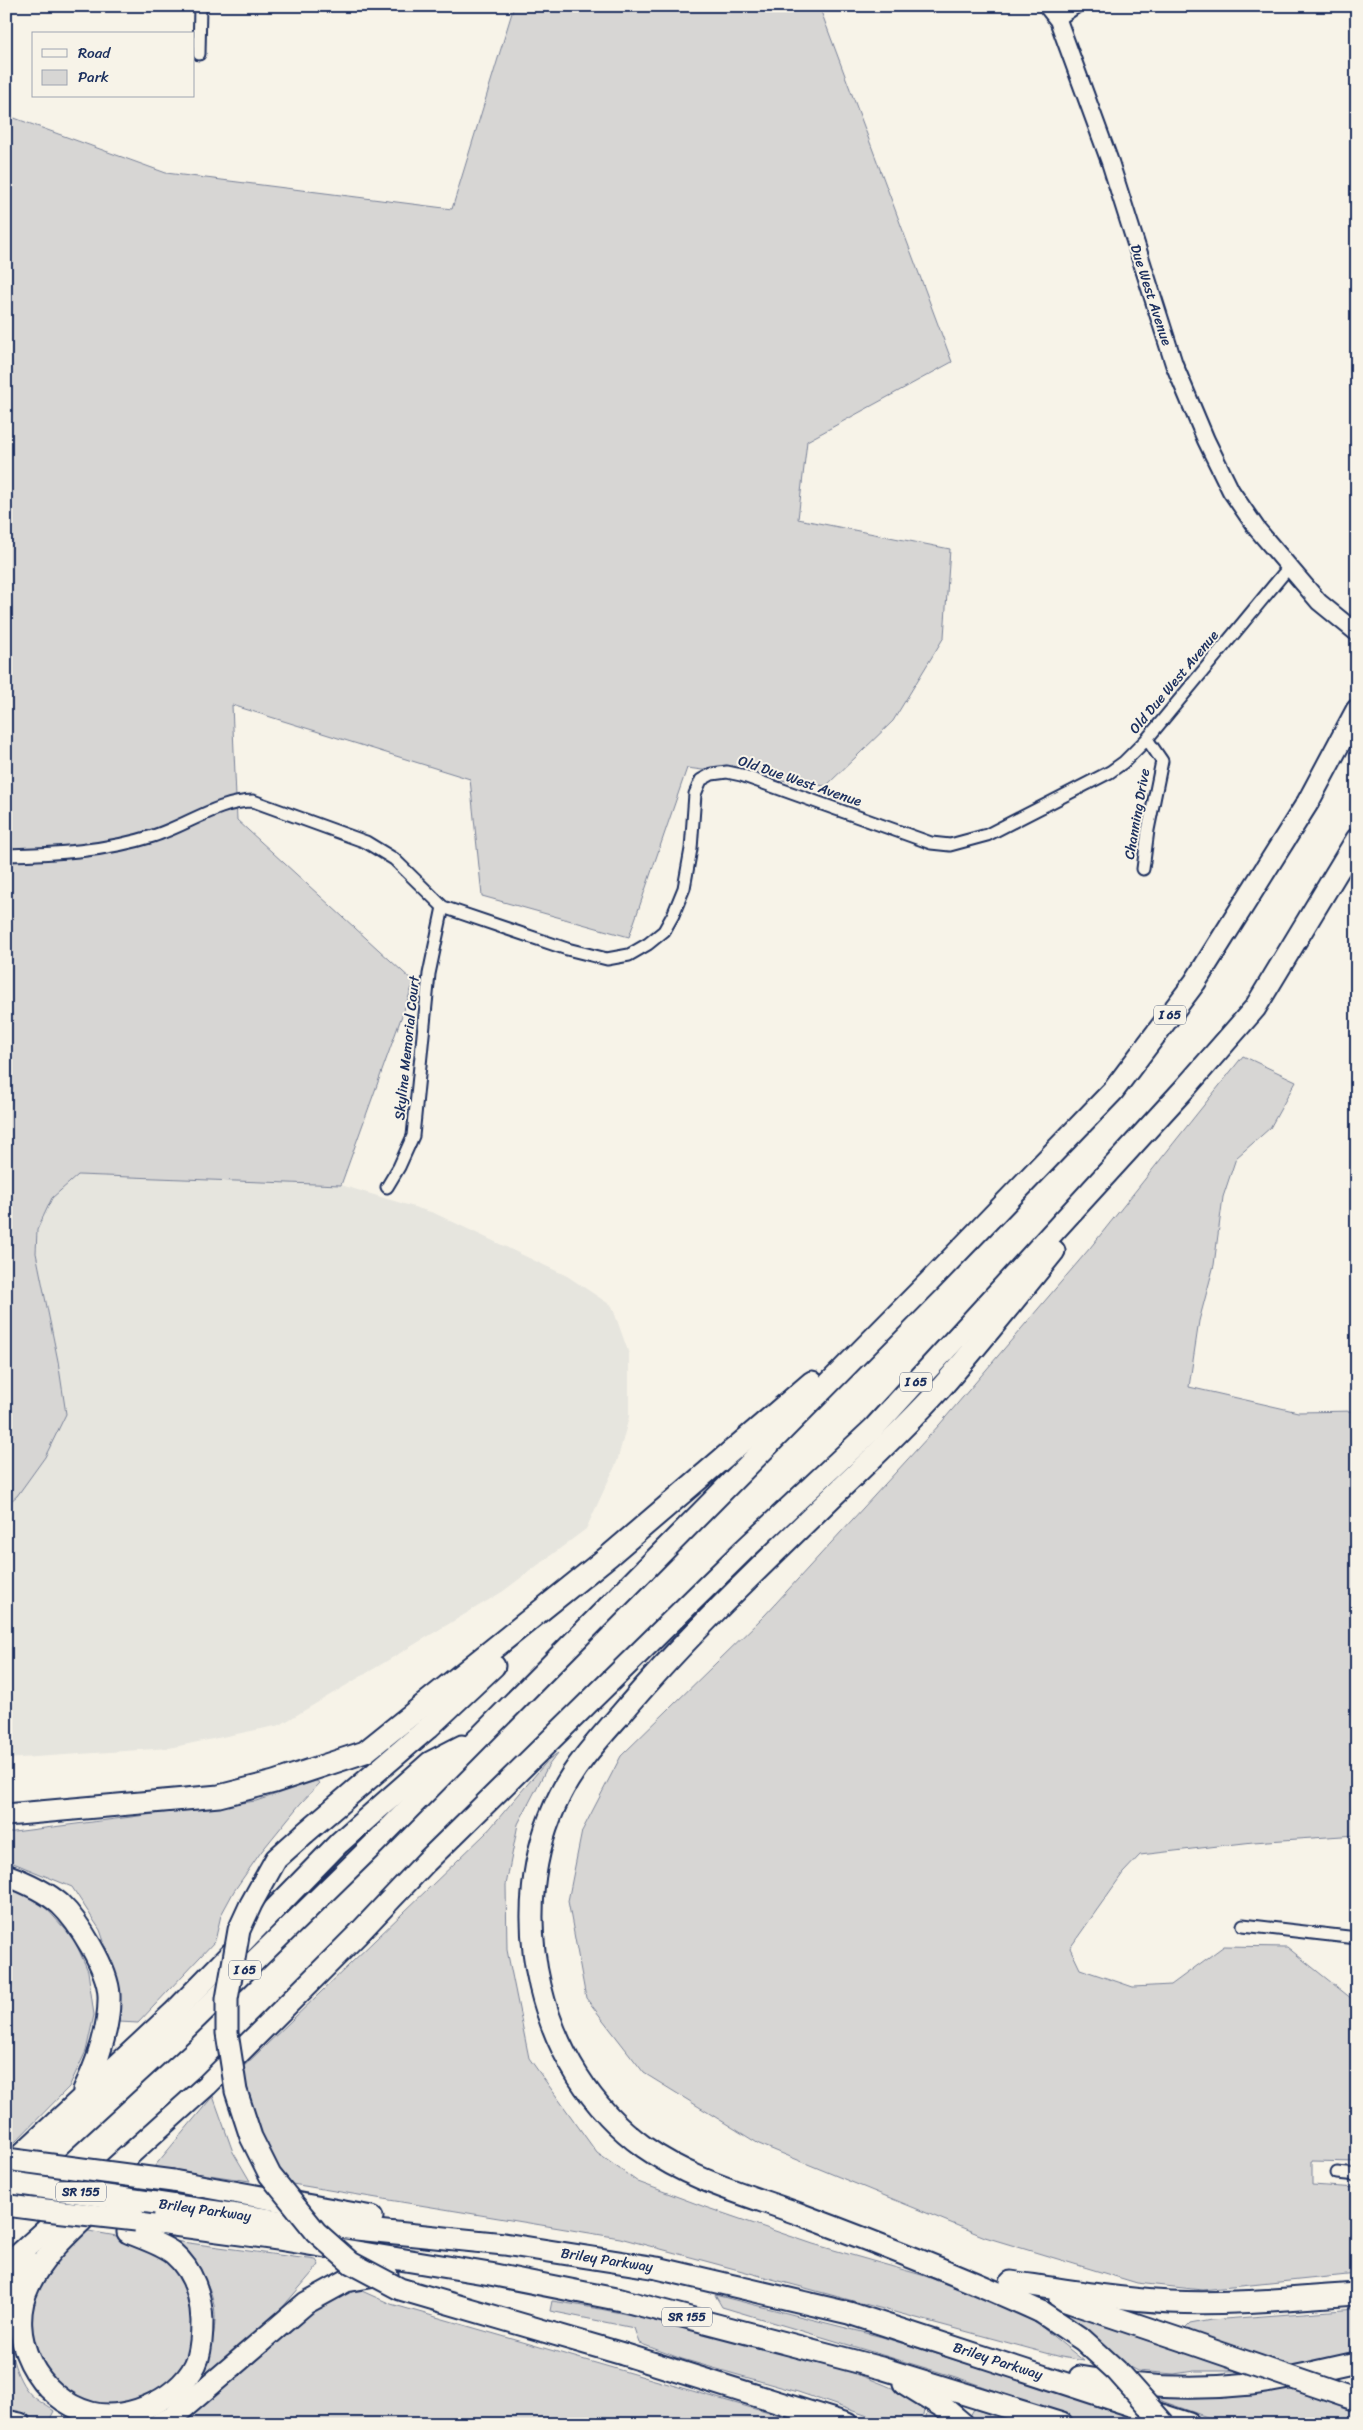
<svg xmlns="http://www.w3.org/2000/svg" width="1363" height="2430" font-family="Sriracha,sans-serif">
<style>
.built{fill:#e6e5de}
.green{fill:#d7d6d4;stroke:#798299}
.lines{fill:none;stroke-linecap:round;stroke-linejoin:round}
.minor-casing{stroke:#1b2f5e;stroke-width:15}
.secondary-casing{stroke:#1b2f5e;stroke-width:20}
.motorway-casing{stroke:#1b2f5e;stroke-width:25}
.minor{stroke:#f7f3e8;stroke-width:11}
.secondary{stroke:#f7f3e8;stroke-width:16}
.motorway{stroke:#f7f3e8;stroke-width:21}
.motorway-bridge-casing{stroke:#1b2f5e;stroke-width:25;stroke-linecap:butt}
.motorway-bridge{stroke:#f7f3e8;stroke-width:21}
.labels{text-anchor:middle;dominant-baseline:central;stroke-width:4;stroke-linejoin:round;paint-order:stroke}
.shield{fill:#f7f3e8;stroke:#5d6a87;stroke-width:1}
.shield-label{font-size:12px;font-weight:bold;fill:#1b2f5e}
.street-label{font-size:14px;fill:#1b2f5e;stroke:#f7f3e8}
</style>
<rect width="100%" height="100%" fill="#f7f3e8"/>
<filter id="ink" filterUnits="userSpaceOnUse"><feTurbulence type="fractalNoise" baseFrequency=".02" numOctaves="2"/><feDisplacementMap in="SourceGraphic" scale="10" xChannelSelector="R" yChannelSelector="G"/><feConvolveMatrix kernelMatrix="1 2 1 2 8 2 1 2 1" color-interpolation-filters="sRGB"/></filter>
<g filter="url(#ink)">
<polygon class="built" points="78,1175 341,1185 434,1213 567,1276 612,1306 629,1354 629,1417 617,1462 586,1529 502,1592 280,1725 169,1748 6,1759 6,1505 17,1496 58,1361 36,1253 37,1231 52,1198"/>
<g class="green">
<polygon points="514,6 819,6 952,362 807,441 798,519 950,549 944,637 893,721 826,786 687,768 629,937 482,896 470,779 232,705 237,820 414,982 341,1185 78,1175 52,1198 37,1230 36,1253 58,1361 66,1414 45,1457 17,1496 6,1505 6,115 166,173 452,209"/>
<polygon points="1243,1056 1296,1081 1270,1128 1236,1158 1223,1197 1214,1265 1199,1321 1189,1387 1298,1412 1357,1411 1357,1835 1253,1842 1140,1855 1123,1873 1070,1948 1080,1969 1133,1987 1171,1985 1224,1946 1287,1947 1357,2003 1357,2162 1312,2161 1312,2185 1357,2188 1357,2274 1202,2290 1137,2283 985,2237 759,2144 644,2073 586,1998 568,1901 582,1831 621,1756 765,1615 940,1424 1090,1248"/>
<polygon points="558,1753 548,1766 518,1824 506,1885 507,1950 529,2058 597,2153 638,2182 705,2207 813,2244 925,2276 1004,2306 1038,2324 1084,2361 1061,2357 620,2238 286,2183 260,2146 237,2073 486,1833 549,1759"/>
<polygon points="316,1781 320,1783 300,1804 261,1852 234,1891 221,1915 215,1941 138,2023 119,2022 115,1973 100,1930 72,1887 6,1860 6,1833 256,1801"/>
<polygon points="6,1885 16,1888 45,1907 74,1939 88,1971 94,2015 86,2051 69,2087 11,2146 6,2145"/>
<polygon points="213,2096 233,2152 250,2181 154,2167"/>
<polygon points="83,2230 122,2237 174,2264 195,2303 189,2360 168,2387 149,2400 104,2408 64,2393 34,2355 30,2322 38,2291 66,2249"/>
<path d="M174 2241 316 2260 319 2265 275 2316 189 2394C212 2351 230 2312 197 2267 191 2258 182 2249 174 2241Z"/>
<polygon points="355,2288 391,2304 807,2424 169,2424 302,2312"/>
<polygon points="715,2295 882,2337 990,2371 992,2367 1140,2418 1144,2424 1088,2424 959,2378 722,2307"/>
<path d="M552 2301C619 2311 684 2326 750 2343 806 2358 863 2372 915 2399 927 2406 938 2416 949 2424H925L927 2411 924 2410 921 2424H891L798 2392 682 2359 639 2343 634 2328 550 2311Z"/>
<path d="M6 2304 9 2306C7 2333 10 2366 26 2389 32 2398 46 2405 54 2411L49 2421 6 2412Z"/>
<polygon points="1054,2307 1247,2371 1194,2371 1174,2374 1137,2371 1113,2358 1052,2310"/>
<polygon points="1357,2309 1357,2356 1298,2368 1185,2329 1190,2324 1211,2320"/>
<polygon points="1287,2385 1357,2409 1357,2424 1227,2424 1153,2398 1155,2393"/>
<polygon points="974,2409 1022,2424 980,2424 970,2416"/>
</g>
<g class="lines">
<defs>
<g id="minor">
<polyline points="1058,20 1078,6"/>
<polyline points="199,54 200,6"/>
<path d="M6 855C56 854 106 851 153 836 186 826 218 801 253 801L366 842 394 859 443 907 567 949 607 959 629 955 648 944 664 931 673 915 684 888 691 849 695 794 701 780 712 774 727 772 741 775 931 843 950 845 987 835 1110 772 1124 762 1147 739 1289 567"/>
<polyline points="1143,869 1148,830 1162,761 1147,739"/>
<polyline points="387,1187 399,1167 413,1136 429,974 443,907"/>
<polyline points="1243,1925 1357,1938"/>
<polyline points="1337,2173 1357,2175"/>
</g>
<polyline id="secondary" points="1047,6 1058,20 1110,162 1174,364 1206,440 1231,491 1257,529 1319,602 1357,633"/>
<g id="motorway">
<polyline points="6,1815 219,1796 274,1782 365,1752 610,1555 812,1382"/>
<polyline points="305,1833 429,1727 494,1666"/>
<path d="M6 1875C25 1882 45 1891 60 1904 78 1921 108 1969 109 1995 110 2027 98 2061 84 2090"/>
<polyline points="6,2169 173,2013 339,1843 431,1762 462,1746"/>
<polyline points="29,2172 184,2030 374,1844 930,1281 1113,1091 1195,982 1308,802 1357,710"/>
<polyline points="173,2181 372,2217"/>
<polyline points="156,2203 278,2221 504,2244 657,2268 849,2313 1189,2424"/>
<polyline points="6,2205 37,2209"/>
<path d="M98 2205C74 2229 44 2253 29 2285 4 2336 38 2399 91 2413 128 2423 186 2396 198 2358 201 2347 202 2332 202 2321 201 2296 193 2270 173 2253 161 2244 142 2238 128 2232"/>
<polyline points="136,2220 278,2239 490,2274 621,2300 881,2368 1062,2424"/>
<polyline points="6,2266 207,2085 357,1935 426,1862 745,1549 874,1428 1186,1087 1255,1008 1357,839"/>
<path d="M1011 2282C1064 2290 1117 2299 1170 2302 1232 2305 1295 2298 1357 2294"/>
<polyline points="6,2289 35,2264"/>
<polyline points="1060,2299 1185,2341"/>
<path d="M1041 2312C963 2276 882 2245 802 2215 748 2195 692 2181 644 2147 538 2071 501 1911 560 1795 575 1765 599 1739 621 1714 685 1638 758 1569 829 1500 866 1464 905 1428 940 1389 979 1344 1017 1297 1054 1251"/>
<polyline points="623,2354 847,2424"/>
<path d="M1080 2377C1135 2387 1195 2390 1251 2384 1287 2380 1322 2370 1357 2363"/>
<polyline points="904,2383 943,2407 963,2424"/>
<polyline points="6,2421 20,2424"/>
<polyline points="159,2424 173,2417 306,2303 346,2281 387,2274"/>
</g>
</defs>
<use href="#minor" class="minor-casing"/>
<use href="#secondary" class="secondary-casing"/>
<use href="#motorway" class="motorway-casing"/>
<use href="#minor" class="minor"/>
<use href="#secondary" class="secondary"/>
<use href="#motorway" class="motorway"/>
<defs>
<g id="motorway-bridge">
<polyline points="305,1833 276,1859 251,1904 239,1930 227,1999 227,2033 236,2091 251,2137 270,2175 316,2232 351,2263 400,2289 623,2354"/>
<polyline points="6,2159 173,2181"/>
<polyline points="6,2182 156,2203"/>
<polyline points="37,2209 136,2220"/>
<polyline points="1041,2312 1083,2340 1117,2371 1164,2424"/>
<polyline points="1185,2341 1357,2400"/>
</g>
</defs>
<use href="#motorway-bridge" class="motorway-bridge-casing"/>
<use href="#motorway-bridge" class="motorway-bridge"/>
</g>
</g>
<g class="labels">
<g class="shield">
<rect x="1154" y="1005.5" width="32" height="19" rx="4"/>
<rect x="900" y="1372.5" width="32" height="19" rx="4"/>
<rect x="229" y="1960.5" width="32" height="19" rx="4"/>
<rect x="56" y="2182.5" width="50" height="19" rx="4"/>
<rect x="662" y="2307.5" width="50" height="19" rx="4"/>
</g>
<g class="shield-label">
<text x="1170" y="1015">I 65</text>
<text x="916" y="1382">I 65</text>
<text x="245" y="1970">I 65</text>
<text x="81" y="2192">SR 155</text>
<text x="687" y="2317">SR 155</text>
</g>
<g class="street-label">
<text transform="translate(1151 295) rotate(72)">Due West Avenue</text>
<text transform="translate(1174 682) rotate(-50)">Old Due West Avenue</text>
<text transform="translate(800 781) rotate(19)">Old Due West Avenue</text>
<text transform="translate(1137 814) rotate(-80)">Channing Drive</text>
<text transform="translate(407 1048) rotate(-84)">Skyline Memorial Court</text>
<text transform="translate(205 2210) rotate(8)">Briley Parkway</text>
<text transform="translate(607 2260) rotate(9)">Briley Parkway</text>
<text transform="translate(998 2361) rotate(18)">Briley Parkway</text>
</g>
</g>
<rect width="1363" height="2430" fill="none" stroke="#f7f3e8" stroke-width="25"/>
<rect x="12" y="12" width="1338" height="2405" fill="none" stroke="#1b2f5e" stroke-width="2" filter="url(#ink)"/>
<rect x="32" y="32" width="162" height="65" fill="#f7f3e8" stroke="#9fa5b1"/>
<rect x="42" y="49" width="25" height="8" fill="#f7f3e8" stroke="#9fa5b1"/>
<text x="78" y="58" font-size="15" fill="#1b2f5e">Road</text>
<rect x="42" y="70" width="25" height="15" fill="#d7d6d4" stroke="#9fa5b1"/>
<text x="78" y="82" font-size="15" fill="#1b2f5e">Park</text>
</svg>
